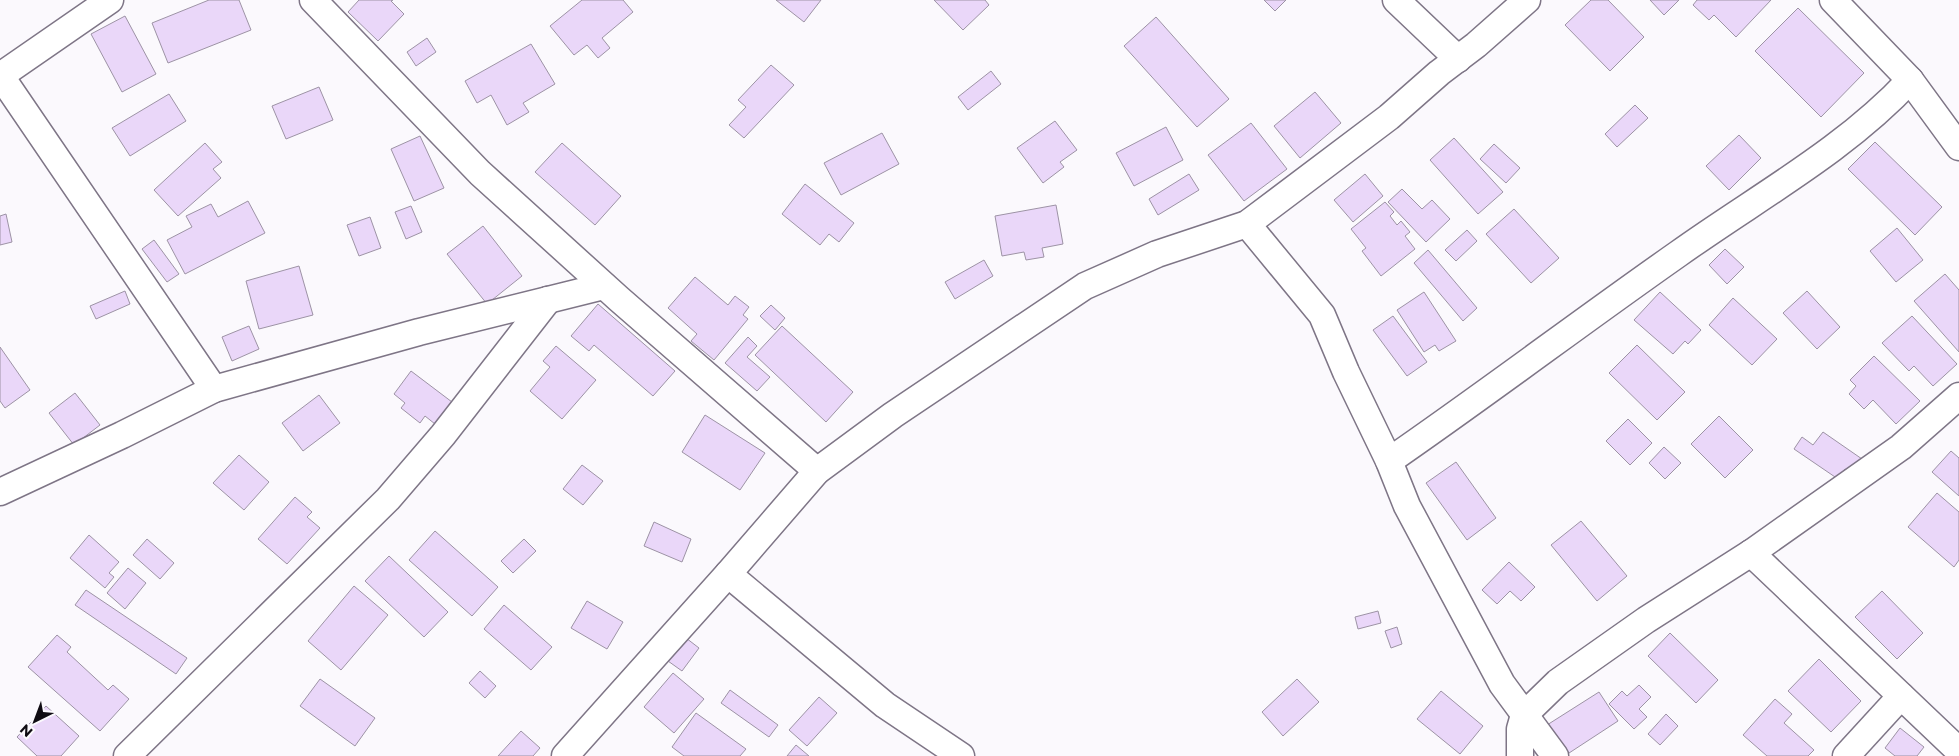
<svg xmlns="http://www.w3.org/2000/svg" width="1959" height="756" font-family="Montserrat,sans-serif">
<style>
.building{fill:#ead7f9;stroke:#9d93a5}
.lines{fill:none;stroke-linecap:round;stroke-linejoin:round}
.minor-casing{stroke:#7e7586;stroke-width:29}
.minor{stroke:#fff;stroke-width:26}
</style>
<rect width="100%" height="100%" fill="#fbf9fd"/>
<g class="building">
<polygon points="209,0 239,0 251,30 168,63 152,23"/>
<polygon points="359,0 393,0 391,1 404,14 378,41 348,12"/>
<polygon points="582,0 623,0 633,12 602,38 610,48 598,58 587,45 574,55 550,26"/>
<polygon points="776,0 821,0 804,22"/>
<polygon points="934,0 985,0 989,5 963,30"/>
<polygon points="1264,0 1286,0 1275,11"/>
<polygon points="1591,0 1608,0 1644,37 1610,71 1565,25"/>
<polygon points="1650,0 1679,0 1664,15"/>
<polygon points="1697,0 1771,0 1736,37 1714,15 1709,20 1693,5"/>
<polygon points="1798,8 1864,73 1821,117 1755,51"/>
<polygon points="125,16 156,74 122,92 91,34"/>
<polygon points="1156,17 1229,99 1197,127 1124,46"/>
<polygon points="427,38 436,52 416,66 407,52"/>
<polygon points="531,44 555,84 523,103 529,112 507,125 491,95 477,103 465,81"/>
<polygon points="771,65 794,85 744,138 729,125 746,107 738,100"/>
<polygon points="991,71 1001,84 968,110 958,97"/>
<polygon points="319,87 333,120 286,139 272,106"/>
<polygon points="1315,92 1341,123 1300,158 1274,126"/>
<polygon points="169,94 186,121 130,156 112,128"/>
<polygon points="1635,105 1648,118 1617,147 1605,134"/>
<polygon points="1055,121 1077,150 1060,162 1064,167 1043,183 1017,148"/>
<polygon points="1251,123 1287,169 1244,201 1208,155"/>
<polygon points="1166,127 1183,160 1134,186 1116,153"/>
<polygon points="882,133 899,164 841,195 824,163"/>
<polygon points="1739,135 1761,158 1729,190 1706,166"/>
<polygon points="420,136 444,188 414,201 391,149"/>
<polygon points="1454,138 1503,192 1478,214 1430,160"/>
<polygon points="1875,142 1942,207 1915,235 1848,169"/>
<polygon points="205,143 222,162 213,169 221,178 178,216 154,190"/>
<polygon points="562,143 621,196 595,225 535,172"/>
<polygon points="1494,144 1520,168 1506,183 1480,159"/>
<polygon points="1189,174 1199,190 1158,215 1149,199"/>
<polygon points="1365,174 1383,196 1353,222 1334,200"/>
<polygon points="805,184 854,223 839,242 829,234 820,245 782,214"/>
<polygon points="1402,189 1422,209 1432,200 1450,219 1426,242 1388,202"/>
<polygon points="248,201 265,233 185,274 167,240 192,227 186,216 211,204 218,217"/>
<polygon points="1385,202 1394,212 1390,216 1397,225 1401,221 1410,232 1405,236 1415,249 1381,276 1362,251 1366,248 1351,229"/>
<polygon points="1056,205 1063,244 1042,248 1044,257 1026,260 1024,252 1002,256 995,216"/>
<polygon points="411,206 422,232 406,239 395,212"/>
<polygon points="1514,209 1559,258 1531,283 1486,234"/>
<polygon points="6,214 12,242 0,245 0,216"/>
<polygon points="370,217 381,248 359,256 347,225"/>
<polygon points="483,226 522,276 487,304 447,254"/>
<polygon points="1897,228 1923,260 1896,282 1870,251"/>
<polygon points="1467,230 1477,241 1456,261 1445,250"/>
<polygon points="154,240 179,274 167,282 142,249"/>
<polygon points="1725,249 1744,267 1727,284 1709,265"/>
<polygon points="1428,250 1477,308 1463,321 1414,263"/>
<polygon points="984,260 993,276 955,299 945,282"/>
<polygon points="299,266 313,315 259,329 246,281"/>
<polygon points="1945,274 1959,290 1959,352 1914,301"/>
<polygon points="695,277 728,305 735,296 749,307 743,315 748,319 714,360 691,341 697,334 668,308"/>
<polygon points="125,291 130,304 96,319 90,306"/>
<polygon points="1807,291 1840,327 1817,349 1783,313"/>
<polygon points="1424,292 1456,341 1439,351 1435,345 1424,352 1397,310"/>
<polygon points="1660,292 1701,330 1688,344 1685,341 1673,354 1634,320"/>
<polygon points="1733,298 1777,339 1752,365 1709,325"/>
<polygon points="598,304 675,371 653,396 594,345 589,351 571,336"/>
<polygon points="771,305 785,318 775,330 760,316"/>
<polygon points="1393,316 1427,362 1407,376 1373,330"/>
<polygon points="1912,316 1957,364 1933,386 1914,366 1909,371 1882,343"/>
<polygon points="249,326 259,349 232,361 222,337"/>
<polygon points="782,326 853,392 826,422 755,355"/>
<polygon points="748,337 757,346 747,357 770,377 757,391 725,363"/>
<polygon points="1637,345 1685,392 1657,420 1609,373"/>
<polygon points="556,346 596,380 562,419 530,391 550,367 543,361"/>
<polygon points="0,347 30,390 5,408 0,401"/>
<polygon points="1874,356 1920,401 1896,424 1873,400 1864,409 1849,394 1856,386 1850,380"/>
<polygon points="411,371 452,402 435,424 425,416 420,423 401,408 405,403 394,394"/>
<polygon points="75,393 100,425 74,445 49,413"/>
<polygon points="319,395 340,423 303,451 282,423"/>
<polygon points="705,415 765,453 740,490 682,452"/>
<polygon points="1719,416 1753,450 1725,478 1691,444"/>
<polygon points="1628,419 1652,443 1630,465 1606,441"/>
<polygon points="1823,432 1862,459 1852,474 1845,469 1838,479 1794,449 1802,437 1813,445"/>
<polygon points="1664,447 1681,463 1665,479 1649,463"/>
<polygon points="1951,451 1959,458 1959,496 1932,472"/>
<polygon points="239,455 269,482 244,510 213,483"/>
<polygon points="1456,462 1496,518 1467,540 1426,483"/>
<polygon points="582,465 603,481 583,505 563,489"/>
<polygon points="1937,493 1959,512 1959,560 1954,567 1908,527"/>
<polygon points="295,497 312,512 307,517 320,528 287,564 258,539"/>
<polygon points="1581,521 1627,576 1597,601 1551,545"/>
<polygon points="654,522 691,539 682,562 644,546"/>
<polygon points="435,531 498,587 472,616 409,560"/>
<polygon points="89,535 119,562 109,573 114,577 105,588 70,558"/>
<polygon points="147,539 174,563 160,579 133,555"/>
<polygon points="524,539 536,551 513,573 501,561"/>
<polygon points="389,556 448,612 424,637 365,581"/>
<polygon points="1509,562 1535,587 1521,601 1510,591 1497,604 1482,590"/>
<polygon points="128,568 146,583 125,609 107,593"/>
<polygon points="354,586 388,615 341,670 308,641"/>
<polygon points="86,590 187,658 176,674 75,605"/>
<polygon points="1882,591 1923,633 1897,659 1855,617"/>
<polygon points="587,601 623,622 607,649 571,628"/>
<polygon points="504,605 552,647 531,670 484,629"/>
<polygon points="1378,611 1381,623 1358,629 1355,617"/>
<polygon points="1397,627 1402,644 1391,648 1385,631"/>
<polygon points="1670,633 1718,680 1696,703 1648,656"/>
<polygon points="57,635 71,647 67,652 108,690 113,685 129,699 100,731 28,667"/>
<polygon points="686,638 699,648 682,671 668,661"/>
<polygon points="1819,659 1861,701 1831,732 1788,691"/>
<polygon points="480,671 496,686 485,698 469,683"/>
<polygon points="673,673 704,699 674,733 644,707"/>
<polygon points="320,679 375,718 355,746 300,706"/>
<polygon points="1297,679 1319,702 1283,736 1262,712"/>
<polygon points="1639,685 1651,697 1639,709 1647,717 1634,729 1609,704 1622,691 1627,696"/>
<polygon points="730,690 778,725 769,737 721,703"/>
<polygon points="1441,691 1483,726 1460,754 1417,719"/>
<polygon points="1599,692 1618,721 1566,755 1547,725"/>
<polygon points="819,697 837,713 807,746 789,730"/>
<polygon points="1775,699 1792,714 1784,723 1814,750 1808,756 1767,756 1743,735"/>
<polygon points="46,706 79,736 61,756 37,756 17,737"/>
<polygon points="696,713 746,749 740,756 684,756 672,747"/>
<polygon points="1666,714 1678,726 1660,745 1648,734"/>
<polygon points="1900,728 1924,747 1917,756 1895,756 1885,748"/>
<polygon points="521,731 540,748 533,756 498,756"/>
<polygon points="796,745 809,756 787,756"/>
</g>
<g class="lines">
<defs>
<g id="minor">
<polyline points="313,0 480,173 619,299 817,471"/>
<polyline points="1396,0 1458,59"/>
<polyline points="1833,0 1910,80 1959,147"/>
<polyline points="0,75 214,389"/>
<polyline points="0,76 110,0"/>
<polyline points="1247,224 1322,315 1346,372 1389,461 1407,506 1502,684 1555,756"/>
<path d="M1389 461C1486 394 1581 322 1678 254 1756 198 1844 151 1910 80"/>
<polyline points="0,492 122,435 214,389 419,332 604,286"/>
<polyline points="1751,553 1959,751"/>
<polyline points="127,756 388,499 443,435 548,300"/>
<polyline points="565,756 728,574"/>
<polyline points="961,756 885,705 728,574 817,471 893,415 1085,286 1157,254 1247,224 1389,117 1439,73 1476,45 1527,0"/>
<polyline points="1520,756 1520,729 1524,715 1558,682 1646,620 1751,553 1901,447 1959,396"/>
<polyline points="1846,756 1901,696"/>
</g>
</defs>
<use href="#minor" class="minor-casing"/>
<use href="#minor" class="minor"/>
</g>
<g transform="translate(35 721) rotate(222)" stroke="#fbf9fd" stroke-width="4" paint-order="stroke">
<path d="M0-4L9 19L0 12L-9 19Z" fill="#0f0c12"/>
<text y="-8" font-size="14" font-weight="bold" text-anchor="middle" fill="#0f0c12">N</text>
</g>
</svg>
